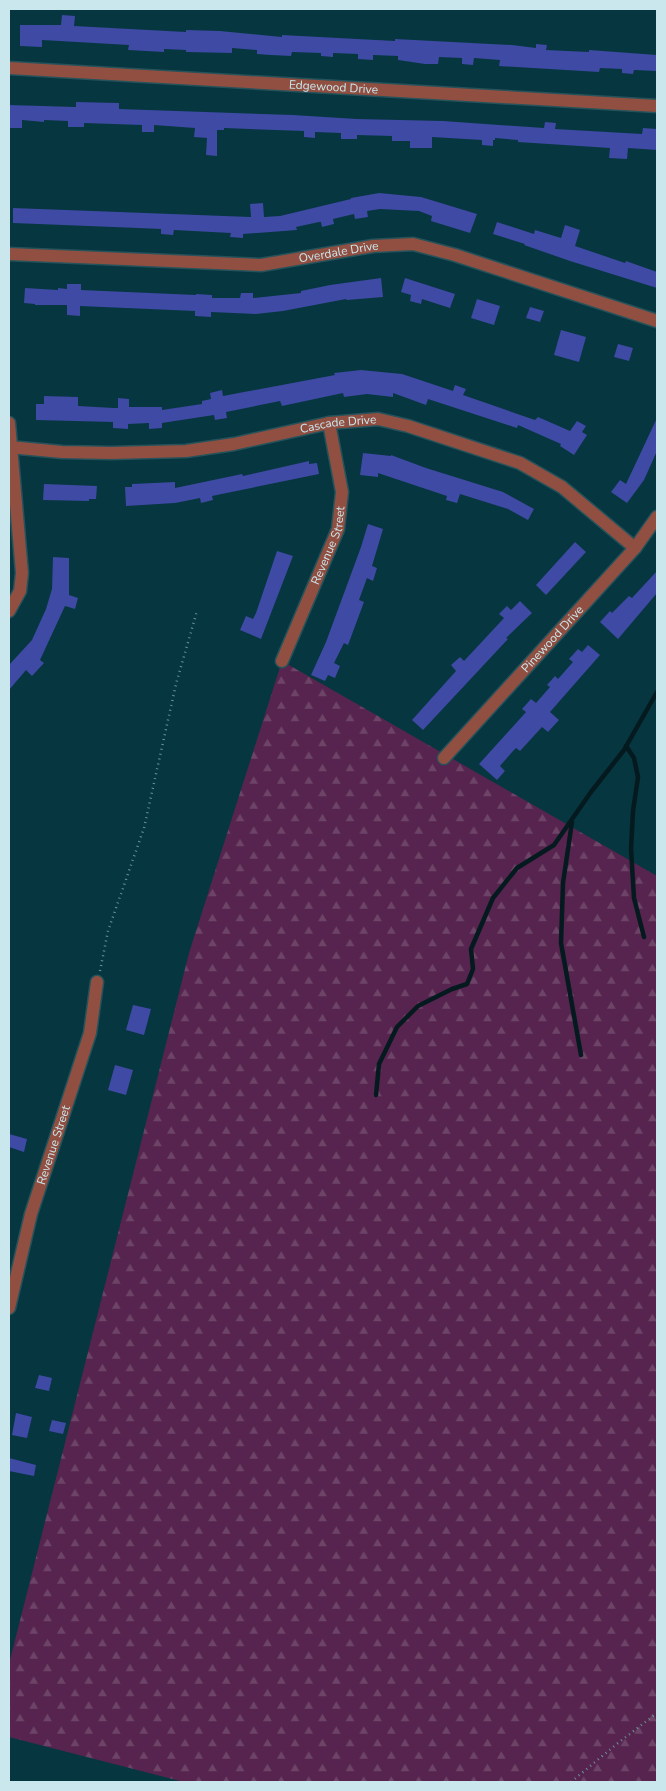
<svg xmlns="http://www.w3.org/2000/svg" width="666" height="1791" font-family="'Nunito Sans',sans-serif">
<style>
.forest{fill:url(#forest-firs)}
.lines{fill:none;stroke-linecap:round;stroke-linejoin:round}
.stream{stroke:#051a1f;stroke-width:4.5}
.building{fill:#3e4aa3}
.minor-casing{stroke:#25525b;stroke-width:15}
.path{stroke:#6c929a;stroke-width:2.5;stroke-dasharray:1 4;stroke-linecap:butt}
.minor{stroke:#904f40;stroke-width:12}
.labels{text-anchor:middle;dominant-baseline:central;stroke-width:4;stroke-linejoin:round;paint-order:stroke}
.street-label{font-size:12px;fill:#cae7ee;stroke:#06363f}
</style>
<defs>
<pattern id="forest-firs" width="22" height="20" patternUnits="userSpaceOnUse" patternTransform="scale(1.25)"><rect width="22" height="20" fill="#56244e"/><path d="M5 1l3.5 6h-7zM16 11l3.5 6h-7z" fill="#6d4468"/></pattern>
</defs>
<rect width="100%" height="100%" fill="#06363f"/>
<polygon class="forest" points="282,661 657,876 657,1782 184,1782 9,1737 9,1664 189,953"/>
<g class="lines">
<g class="stream">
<polyline points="626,746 634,758 638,777 633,811 631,849 634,898 644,937"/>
<polyline points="572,822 563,883 561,943 581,1055"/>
<polyline points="376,1095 379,1064 397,1027 418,1006 452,989 467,984 473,969 471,949 493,898 517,868 554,845 591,792 624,750 657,692"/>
</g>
</g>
<g class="building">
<polygon points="62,15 75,16 74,26 186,32 186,30 220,31 282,37 282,35 395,41 395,39 512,45 536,48 536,44 547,45 546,50 589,52 589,50 657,55 657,71 634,70 633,74 622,73 622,69 600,68 599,72 499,66 500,60 474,58 473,65 462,64 462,58 439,57 438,64 425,64 398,60 398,56 373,55 373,60 358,59 358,54 333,53 333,57 321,56 321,53 292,52 291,56 271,55 257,54 257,50 232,48 232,53 186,52 186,50 164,49 164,52 128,50 129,45 42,40 42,47 20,46 20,25 61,25"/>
<polygon points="76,102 119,103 119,109 293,115 357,119 443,121 544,128 545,122 556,123 555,129 642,134 643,128 657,129 657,150 628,148 627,159 609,158 610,148 518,142 518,140 495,138 495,140 493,140 493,146 482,145 482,140 432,137 432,148 410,148 410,141 392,141 392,136 357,135 357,139 341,139 341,133 315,132 315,138 304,137 304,131 224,128 224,130 217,130 217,156 206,155 207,138 194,137 195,128 154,125 154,132 142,132 142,125 84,123 84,127 68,127 68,121 44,120 44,122 22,120 22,128 9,128 9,105 76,107"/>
<polygon points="379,193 421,197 477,214 470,233 431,221 432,216 419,211 380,209 367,211 368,217 355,219 354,214 333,219 334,224 322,227 321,222 319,222 296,227 297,230 243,234 243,238 230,237 231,233 174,230 173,235 161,234 161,229 138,228 13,223 13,208 251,217 250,204 263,203 264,217 280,216 351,199 351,198"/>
<polygon points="497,222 534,234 535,230 561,238 565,225 580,230 575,246 625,263 626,261 657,272 657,288 570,261 524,245 525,244 493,234"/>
<polygon points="381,278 383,297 347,300 346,299 283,311 256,314 211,312 211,317 195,316 195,311 80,306 80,316 67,315 67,305 35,305 35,304 24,303 25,288 58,290 58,288 67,289 67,284 81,284 81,290 196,295 196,294 212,295 212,298 240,298 241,293 253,293 253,298 301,293 301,291 330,285"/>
<polygon points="405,278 455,294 450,308 422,299 421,304 410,301 411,295 401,292"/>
<polygon points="477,299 500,306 494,325 471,318"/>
<polygon points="530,307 544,311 540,322 526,318"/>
<polygon points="561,330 586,337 579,362 554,355"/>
<polygon points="618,344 633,348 629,361 614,357"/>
<polygon points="361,370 402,374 453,391 455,385 466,389 463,395 535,420 538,417 570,431 577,421 586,426 582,432 587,435 574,455 560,446 561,444 518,425 517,428 428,399 426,405 393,393 393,397 367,394 344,397 343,393 282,406 280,401 226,412 227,418 215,420 214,415 162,423 162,428 149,429 149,423 128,424 128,429 113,428 113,422 36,420 36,404 44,404 44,396 78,397 78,406 114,408 118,408 118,398 129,399 129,407 162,407 162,410 202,404 202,401 211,399 210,393 222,390 223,396 335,375 334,373"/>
<polygon points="657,418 657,451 644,480 627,503 611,492 620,480 626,484"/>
<polygon points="363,453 391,456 391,455 426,468 503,492 534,509 528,520 508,509 460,494 457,503 446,500 447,496 378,473 378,477 360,475"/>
<polygon points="309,461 309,464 317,463 319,474 212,496 213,500 201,503 200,498 175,503 126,506 125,487 132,487 132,484 175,482 175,488 242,474 243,476"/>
<polygon points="44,484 97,486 96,499 89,499 89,501 43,500"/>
<polygon points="368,524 383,529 372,566 377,568 373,581 367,578 359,600 364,602 348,645 344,643 334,663 340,666 335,678 328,675 325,681 311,675 326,642 361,547"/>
<polygon points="575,542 586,552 546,595 536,585"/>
<polygon points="277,551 293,556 261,639 240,630 246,616 253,619 256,613"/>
<polygon points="53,557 69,558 69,595 78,598 75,609 65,606 40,660 44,663 32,676 26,670 9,690 9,665 32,640 46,609 52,589"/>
<polygon points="657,571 657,593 618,639 600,622 610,611 612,613 629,596 632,598"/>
<polygon points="520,601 532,613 506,638 508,639 423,730 412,720 456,671 451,665 460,657 464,661 504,618 499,614 507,606 511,610"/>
<polygon points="588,645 600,655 550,712 559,720 548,732 542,727 520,751 516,748 513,751 500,766 505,771 497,780 479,764 526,712 522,709 531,699 536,703 550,687 547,685 555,676 558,679 573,662 569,659 578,649 582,652"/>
<polygon points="133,1005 151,1009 144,1035 126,1030"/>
<polygon points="115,1065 133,1070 126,1095 108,1090"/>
<polygon points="9,1134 27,1139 24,1152 9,1147"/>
<polygon points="39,1375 52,1378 49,1391 35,1388"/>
<polygon points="16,1413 32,1417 27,1438 12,1435"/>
<polygon points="52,1420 66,1423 63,1434 49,1431"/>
<polygon points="9,1458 36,1465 34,1476 9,1471"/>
</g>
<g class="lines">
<defs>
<g id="minor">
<path id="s1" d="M9 68 657 106"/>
<path id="s2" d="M9 254 261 265 373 246 413 244 455 255 657 321"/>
<polyline points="9,423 22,573 20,591 9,611"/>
<path id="s3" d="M9 447 62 452 111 453 186 451 234 444 329 423 378 419 408 426 520 463 562 487 635 548"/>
<path id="s4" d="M282 661 338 529 342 492 329 423"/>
<path id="s5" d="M444 758 635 548 657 517"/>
<path id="s6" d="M9 1308 31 1214 90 1033 97 982"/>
</g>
</defs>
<use href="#minor" class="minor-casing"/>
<g class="path">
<polyline points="100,971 108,931 144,828 176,684 197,611"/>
<polyline points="571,1782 618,1743 657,1713"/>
</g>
<use href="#minor" class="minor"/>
</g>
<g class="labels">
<g class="street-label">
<text stroke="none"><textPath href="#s1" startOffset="325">Edgewood Drive</textPath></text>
<text stroke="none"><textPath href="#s2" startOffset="331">Overdale Drive</textPath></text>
<text stroke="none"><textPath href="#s3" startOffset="332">Cascade Drive</textPath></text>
<text stroke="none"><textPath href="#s4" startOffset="125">Revenue Street</textPath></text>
<text stroke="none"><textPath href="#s5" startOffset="161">Pinewood Drive</textPath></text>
<text stroke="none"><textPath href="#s6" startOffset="169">Revenue Street</textPath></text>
</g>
</g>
<rect width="666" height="1791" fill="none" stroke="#cae7ee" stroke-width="20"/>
</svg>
